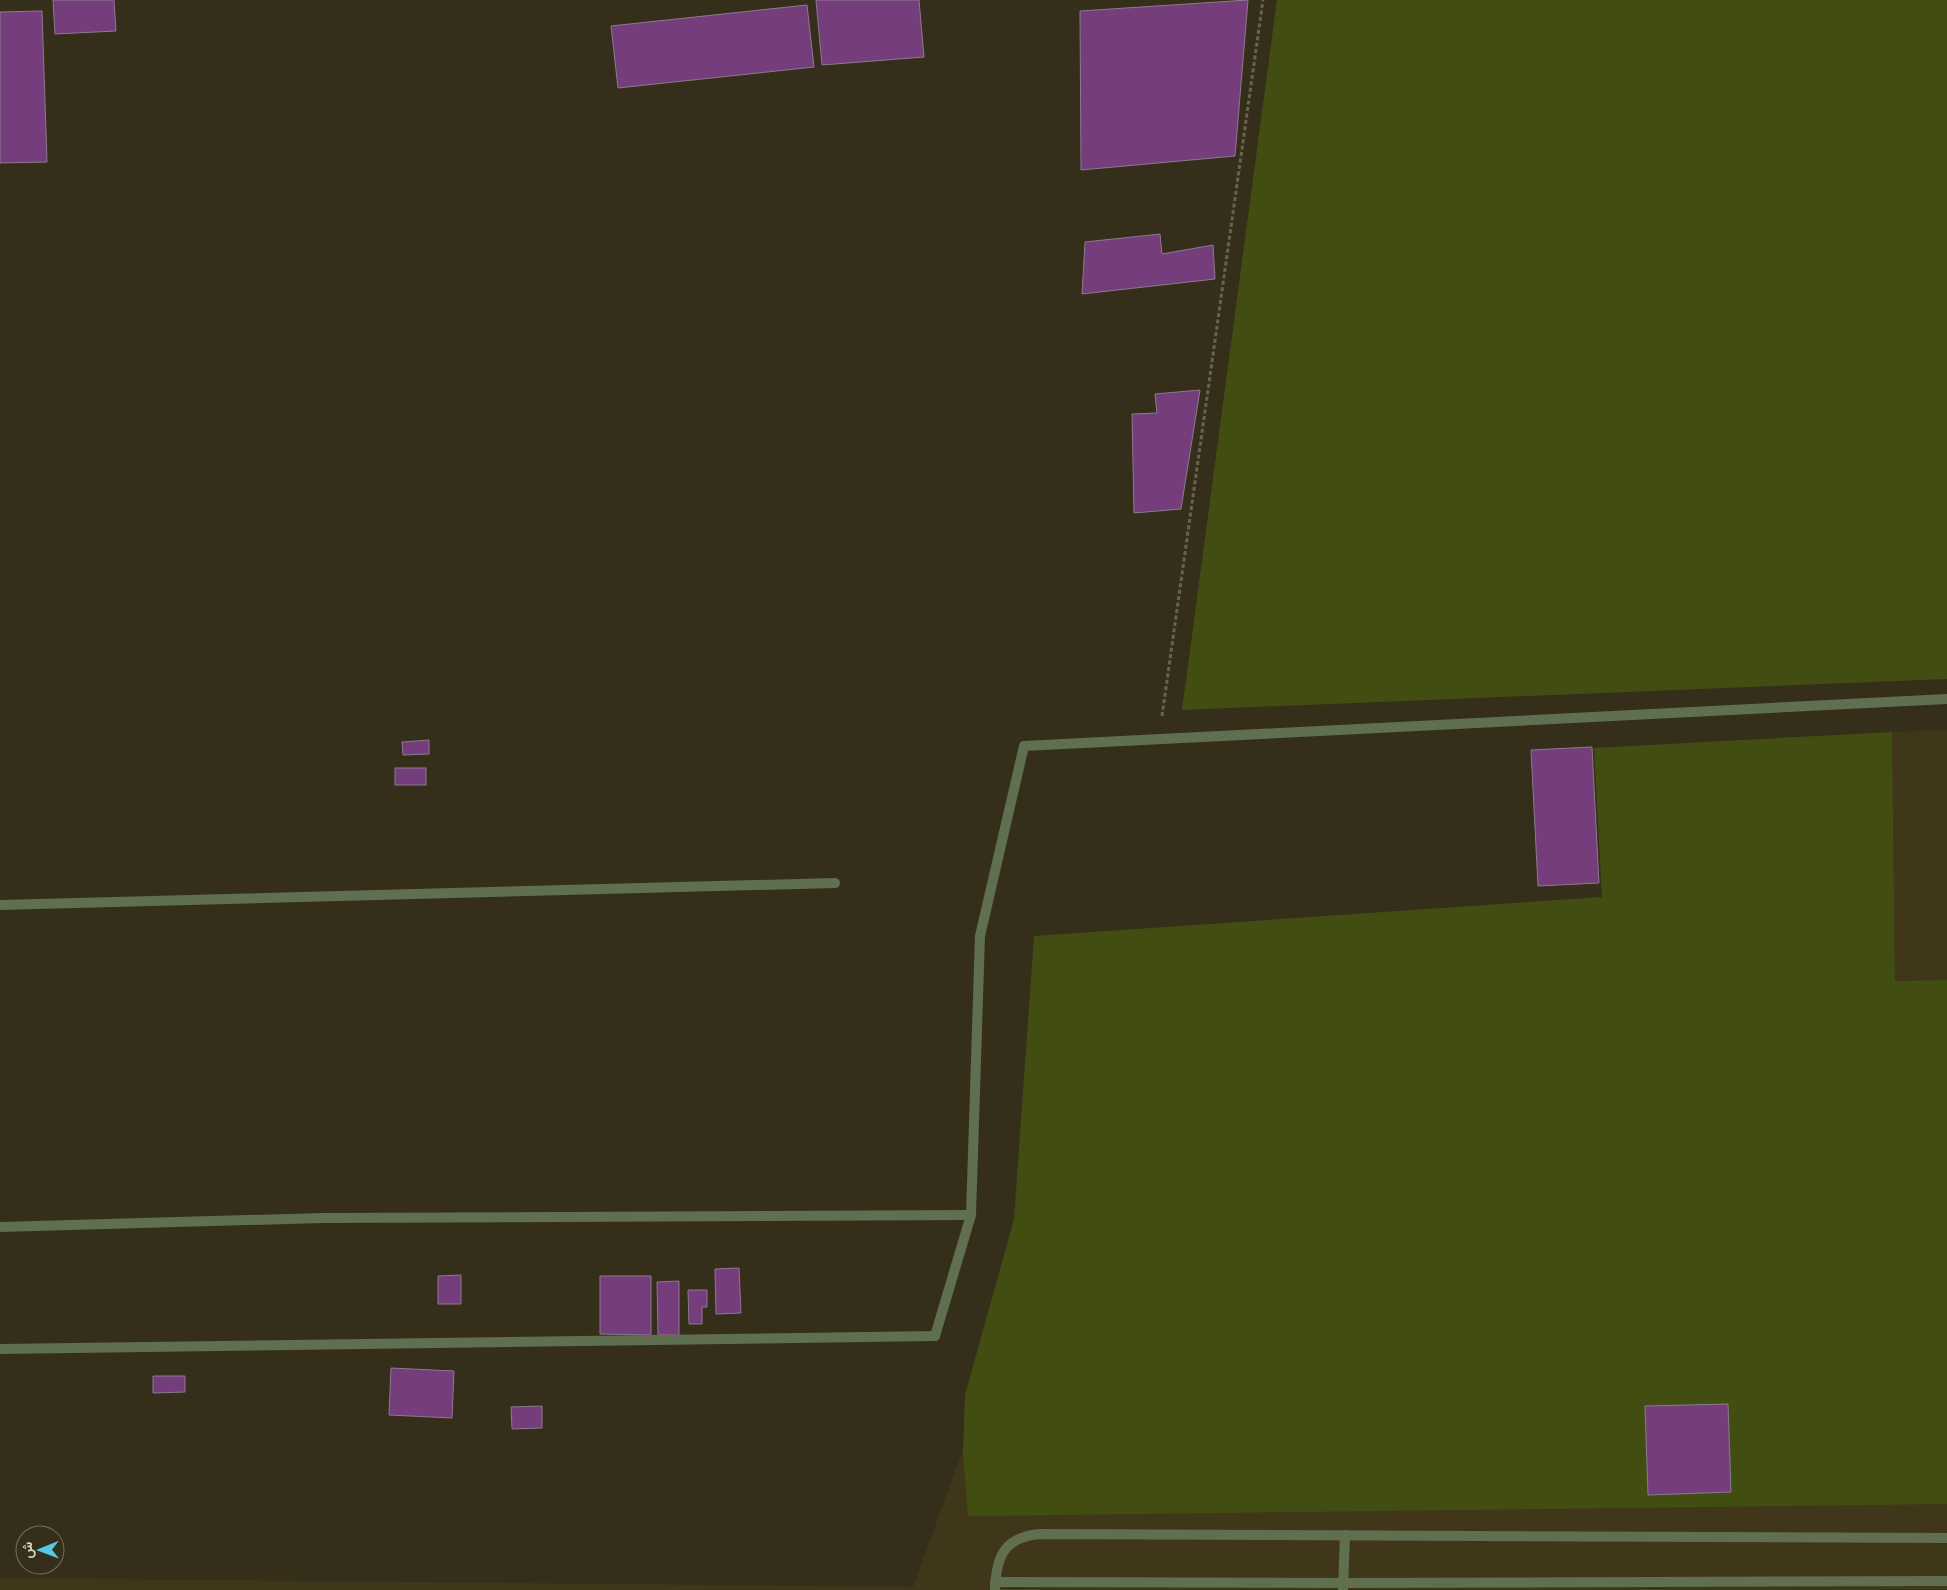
<svg xmlns="http://www.w3.org/2000/svg" width="1947" height="1590" font-family="'Sofia Sans Condensed',Vazirmatn,sans-serif">
<style>
.built{fill:#40371b}
.green{fill:#424e11}
.building{fill:#753d7b;stroke:#8c7b8e}
.lines{fill:none;stroke-linecap:round;stroke-linejoin:round}
.path{stroke:#686250;stroke-width:3;stroke-dasharray:4 2.5;stroke-linecap:butt}
.lane{stroke:#606f4f;stroke-width:10}
.street{stroke:#606f4f;stroke-width:10}
</style>
<rect width="100%" height="100%" fill="#352e1a"/>
<g class="built">
<polygon points="1947,730 1947,980 1895,981 1892,732"/>
<polygon points="1947,1273 1947,1590 0,1590 0,1578 913,1587 1024,1282"/>
</g>
<g class="green">
<polygon points="1277,0 1947,0 1947,679 1182,710"/>
<polygon points="1892,732 1895,981 1947,980 1947,1504 968,1516 963,1452 965,1395 1014,1219 1034,936 1602,897 1594,748"/>
</g>
<g class="building">
<polygon points="53,0 114,0 116,31 55,34"/>
<polygon points="816,0 919,0 924,57 822,65"/>
<polygon points="1248,0 1235,156 1081,170 1080,11"/>
<polygon points="807,5 814,67 618,88 611,26"/>
<polygon points="42,11 47,162 0,163 0,12"/>
<polygon points="1160,234 1162,254 1213,245 1215,279 1082,294 1085,242"/>
<polygon points="1200,390 1181,509 1134,513 1132,414 1157,413 1155,394"/>
<polygon points="429,740 429,754 403,755 402,742"/>
<polygon points="1592,747 1599,883 1538,886 1531,750"/>
<rect x="395" y="768" width="31" height="17"/>
<polygon points="739,1268 741,1313 716,1314 715,1269"/>
<polygon points="461,1275 461,1304 438,1304 438,1276"/>
<polygon points="600,1276 651,1276 651,1335 600,1334"/>
<polygon points="679,1281 679,1335 658,1335 657,1282"/>
<polygon points="688,1290 707,1290 707,1307 702,1307 702,1324 689,1324"/>
<polygon points="391,1368 454,1371 452,1418 389,1415"/>
<polygon points="153,1376 185,1376 185,1392 153,1393"/>
<polygon points="1728,1404 1731,1492 1648,1495 1645,1406"/>
<polygon points="542,1406 542,1428 512,1429 511,1407"/>
</g>
<g class="lines">
<polyline class="path" points="1162,716 1263,0"/>
<g class="lane">
<polyline points="935,1336 971,1215 980,936 1024,746 1947,699"/>
<polyline points="995,1582 1343,1583 1947,1581"/>
<polyline points="1343,1589 1345,1535"/>
<path d="M995 1590C996 1557 1004 1537 1040 1534L1947 1538"/>
</g>
<g class="street">
<polyline points="0,905 835,883"/>
<polyline points="0,1227 323,1218 971,1215"/>
<polyline points="0,1349 935,1336"/>
</g>
</g>
<g transform="translate(40 1550) rotate(269)"><circle r="24" fill="#352e1a" stroke="#76705f"/>
<path d="M0-4L9 19L0 12L-9 19Z" fill="#57c9e3"/>
<text y="-8" font-size="14" font-weight="bold" text-anchor="middle" fill="#d8d4c7">ش</text>
</g>
</svg>
